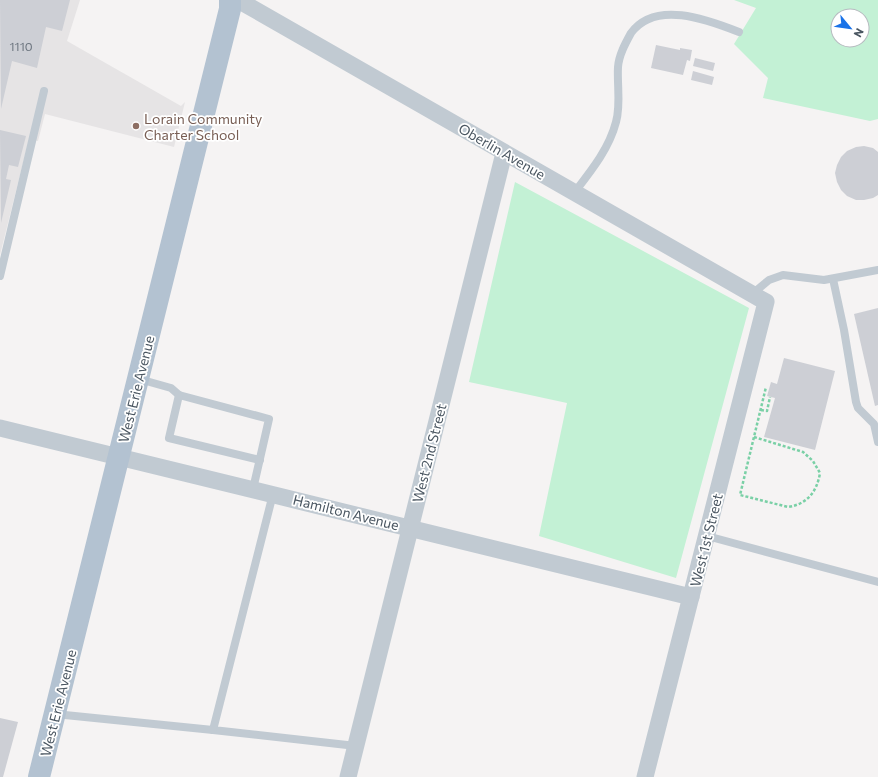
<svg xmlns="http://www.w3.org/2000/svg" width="878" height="777" font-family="Commissioner,sans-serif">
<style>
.education{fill:#e6e4e5}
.green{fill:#c3f1d5;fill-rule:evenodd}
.building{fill:#cdcfd5}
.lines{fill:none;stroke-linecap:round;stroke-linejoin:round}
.path{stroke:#7ad0a6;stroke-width:2.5;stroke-dasharray:3 2;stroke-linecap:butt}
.service{stroke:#c1cad2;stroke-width:8}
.minor{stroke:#c1cad2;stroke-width:17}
.primary{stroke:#b3c2d1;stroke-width:22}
.education-dot{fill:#8d6e63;stroke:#fff;stroke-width:1.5}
.labels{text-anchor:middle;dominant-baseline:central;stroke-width:3.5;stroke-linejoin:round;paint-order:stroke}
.number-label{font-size:12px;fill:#6b747e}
.education-label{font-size:14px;fill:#785e54;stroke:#fff;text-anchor:start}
.street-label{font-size:14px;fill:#4a5661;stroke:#fff}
</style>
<rect width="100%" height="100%" fill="#f5f3f3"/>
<polygon class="education" points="0,0 80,0 67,41 181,106 185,102 174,147 45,114 38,141 29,139 0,255"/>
<g class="green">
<path d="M734 0H878V119L870 121 763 98 768 78 734 44 756 8ZM838 16H862V40H838Z"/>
<polygon points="515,182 749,308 676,578 539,536 567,403 469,382"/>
</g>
<g class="building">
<polygon points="0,0 70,0 62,31 46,27 37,68 12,61 1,109"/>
<polygon points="656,45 680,50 680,48 692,50 690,61 687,60 683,75 651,68"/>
<polygon points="695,58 715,63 713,71 693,66"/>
<polygon points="693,71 714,77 712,85 691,80"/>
<polygon points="0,130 26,136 18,167 9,165 6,179 11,180 1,223"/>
<polygon points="864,146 873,148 878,152 878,195 873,198 864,200 856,200 847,196 841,190 837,182 835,173 837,165 841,157 847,151 856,147"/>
<polygon points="878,308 878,405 875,406 854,314"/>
<polygon points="784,358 835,371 815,450 764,437 775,398 767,396 771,382 777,384"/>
<polygon points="0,718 18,722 3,777 0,777"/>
</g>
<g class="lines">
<g class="path">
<polyline points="761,410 767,411 770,397"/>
<path d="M754 437 803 452 813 461 820 473C817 491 808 504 788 507L740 495 766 387"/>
</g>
<g class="service">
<path d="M574 193C591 171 609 149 616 122 621 105 617 86 618 67 619 55 625 44 631 33 655 0 706 19 739 32"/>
<polyline points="0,276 44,91"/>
<polyline points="833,279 844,330 856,402 858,408 874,424 878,442"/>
<polyline points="752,294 769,280 783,275 824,280 878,270"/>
<polyline points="139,379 171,388 179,395 269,419 253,489"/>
<polyline points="179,395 169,438 260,460"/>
<polyline points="273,494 213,730 356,746"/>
<polyline points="707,536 878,582"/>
<polyline points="55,714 213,730"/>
</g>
<g class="minor">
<polyline points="238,0 766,302 645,777"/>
<polyline points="0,428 691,597"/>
<polyline points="348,777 504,153"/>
</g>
<polyline class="primary" points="39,777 230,9 230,0"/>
</g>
<circle class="education-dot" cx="136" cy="126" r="4"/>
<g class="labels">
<g class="number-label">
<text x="21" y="46">1110</text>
</g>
<g class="education-label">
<text x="144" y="118">Lorain Community<tspan x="144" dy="16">Charter School</tspan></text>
</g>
<g class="street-label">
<text transform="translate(502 151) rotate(30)">Oberlin Avenue</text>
<text transform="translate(136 389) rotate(-76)">West Erie Avenue</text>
<text transform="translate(429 453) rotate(-76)">West 2nd Street</text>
<text transform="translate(346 512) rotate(14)">Hamilton Avenue</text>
<text transform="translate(706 540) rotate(-76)">West 1st Street</text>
<text transform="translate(58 703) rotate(-76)">West Erie Avenue</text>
</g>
</g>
<g transform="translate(850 28) rotate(119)"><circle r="19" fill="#ffffff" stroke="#b7bbc0"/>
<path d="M0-3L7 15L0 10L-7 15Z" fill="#1a73e8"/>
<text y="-6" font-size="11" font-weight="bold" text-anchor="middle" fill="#4a5661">N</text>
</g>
</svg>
